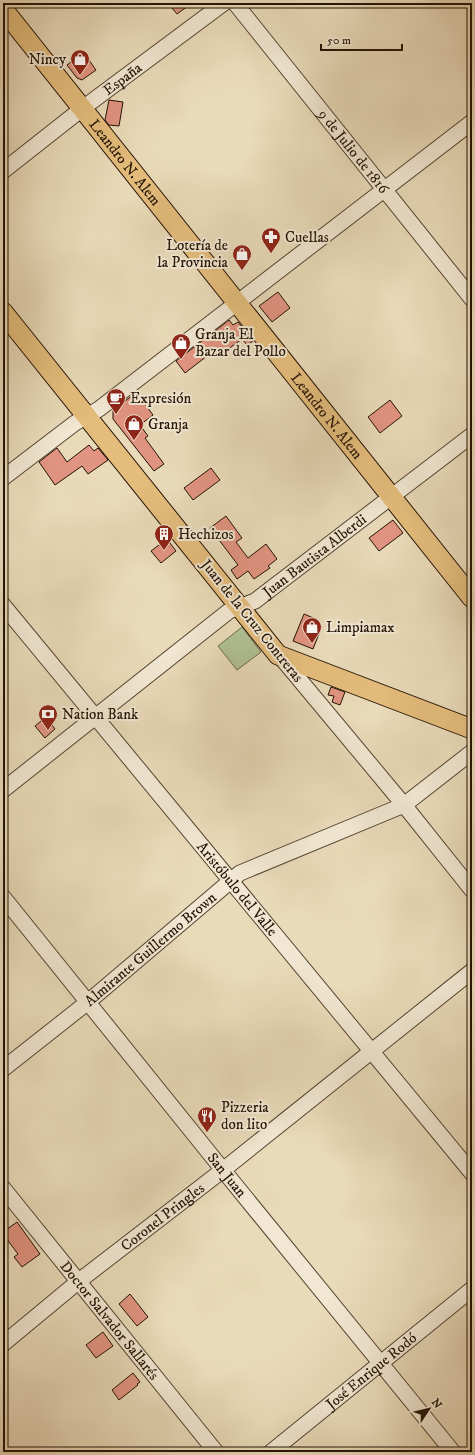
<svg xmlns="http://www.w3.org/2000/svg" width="475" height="1455" font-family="'IM FELL DW Pica',serif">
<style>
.green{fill:#b0c194;stroke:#6a6a4c}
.building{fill:#e19481;stroke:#231205}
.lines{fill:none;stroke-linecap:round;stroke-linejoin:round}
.minor-casing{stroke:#544432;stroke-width:17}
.major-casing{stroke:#231205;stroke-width:21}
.minor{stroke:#f1e7d2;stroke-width:15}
.major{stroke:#e4bd7c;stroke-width:19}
.labels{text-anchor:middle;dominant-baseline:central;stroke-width:4;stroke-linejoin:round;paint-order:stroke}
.poi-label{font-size:15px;fill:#231205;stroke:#f1e7d2;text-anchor:start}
.street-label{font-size:15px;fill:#231205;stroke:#f1e7d2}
</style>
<rect width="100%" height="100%" fill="#e9dab9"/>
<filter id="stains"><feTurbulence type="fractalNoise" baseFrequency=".005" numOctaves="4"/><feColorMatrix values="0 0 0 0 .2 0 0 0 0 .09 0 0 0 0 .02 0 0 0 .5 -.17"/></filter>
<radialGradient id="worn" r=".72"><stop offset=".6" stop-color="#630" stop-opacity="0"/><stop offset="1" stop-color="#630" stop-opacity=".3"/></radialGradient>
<polygon class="green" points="242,627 261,652 237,670 218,646"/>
<g class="building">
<polygon points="168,3 192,3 177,14"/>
<polygon points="84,53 96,70 82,80 77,78 67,65"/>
<polygon points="109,100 123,102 119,126 109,125 105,120"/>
<polygon points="278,292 290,308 272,322 259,306"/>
<polygon points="229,320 233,325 238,322 253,341 247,345 242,339 220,355 216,349 185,373 176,361"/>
<polygon points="133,395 141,401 142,400 153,415 140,425 148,436 145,438 164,464 154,471 113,419 113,410"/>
<polygon points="390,400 402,416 380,433 368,417"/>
<polygon points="89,445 94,451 98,448 108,460 88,474 82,466 55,485 39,462 57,448 67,462"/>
<polygon points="211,468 220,480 193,500 184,488"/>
<polygon points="226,516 242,538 236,542 248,558 266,544 277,559 268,566 270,568 254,579 248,571 237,579 231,570 238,565 210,528"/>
<polygon points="393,520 403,533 379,551 369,538"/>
<polygon points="167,539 176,551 161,563 151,551"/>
<polygon points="304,614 318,620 315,629 320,631 313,649 293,641"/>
<polygon points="331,687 345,692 340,705 332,702 334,696 328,695"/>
<polygon points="46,717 55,729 45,738 35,726"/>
<polygon points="17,1222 40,1254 22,1267 14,1257 18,1254 3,1234 3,1232"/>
<polygon points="130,1294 148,1317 137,1326 119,1304"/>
<polygon points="103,1332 113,1346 96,1358 86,1345"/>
<polygon points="133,1373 140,1382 137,1384 138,1385 119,1400 112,1390"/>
</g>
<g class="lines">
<defs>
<g id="minor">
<path id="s1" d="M235 3 472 299"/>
<path id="s2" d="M3 171 83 108 224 3"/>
<polyline points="3,478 75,423 99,409 472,122"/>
<path id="s3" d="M3 605 472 1173"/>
<polyline points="279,655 404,805 472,890"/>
<path id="s4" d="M3 790 229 611 255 601 472 435"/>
<path id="s5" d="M3 897 223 1170 453 1452"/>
<path id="s6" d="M3 1069 88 1002 240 873 404 805 472 752"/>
<path id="s7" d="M3 1188 216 1452"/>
<path id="s8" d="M3 1344 79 1281 223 1170 472 971"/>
<path id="s9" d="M271 1452 472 1289"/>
</g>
<g id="major">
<path id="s10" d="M3 9 472 598"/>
<polyline points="3,312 278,655 472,729"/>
</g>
</defs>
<use href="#minor" class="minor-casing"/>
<use href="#major" class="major-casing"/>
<use href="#minor" class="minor"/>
<use href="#major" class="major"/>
</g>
<defs>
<symbol id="shop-pin" viewBox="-11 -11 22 30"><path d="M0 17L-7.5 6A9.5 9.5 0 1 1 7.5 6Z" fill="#8f2418" stroke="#f1e7d2"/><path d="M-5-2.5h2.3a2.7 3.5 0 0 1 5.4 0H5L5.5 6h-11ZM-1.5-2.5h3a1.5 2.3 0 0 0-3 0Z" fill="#fff"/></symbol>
<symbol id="pharmacy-pin" viewBox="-11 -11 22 30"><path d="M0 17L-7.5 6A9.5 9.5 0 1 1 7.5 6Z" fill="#8f2418" stroke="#f1e7d2"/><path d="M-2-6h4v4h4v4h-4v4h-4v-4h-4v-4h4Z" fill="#fff"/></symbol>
<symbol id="cafe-pin" viewBox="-11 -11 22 30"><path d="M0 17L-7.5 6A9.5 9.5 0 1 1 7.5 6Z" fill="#8f2418" stroke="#f1e7d2"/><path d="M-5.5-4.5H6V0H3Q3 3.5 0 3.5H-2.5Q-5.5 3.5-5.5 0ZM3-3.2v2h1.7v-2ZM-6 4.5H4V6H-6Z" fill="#fff"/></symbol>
<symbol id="building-pin" viewBox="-11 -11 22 30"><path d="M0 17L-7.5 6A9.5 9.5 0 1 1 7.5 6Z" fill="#8f2418" stroke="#f1e7d2"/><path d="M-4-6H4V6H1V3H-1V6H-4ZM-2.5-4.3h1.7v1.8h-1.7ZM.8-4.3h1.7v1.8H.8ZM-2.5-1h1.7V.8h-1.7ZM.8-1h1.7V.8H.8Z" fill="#fff"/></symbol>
<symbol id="bank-pin" viewBox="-11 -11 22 30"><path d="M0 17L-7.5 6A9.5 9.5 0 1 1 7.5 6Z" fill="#8f2418" stroke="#f1e7d2"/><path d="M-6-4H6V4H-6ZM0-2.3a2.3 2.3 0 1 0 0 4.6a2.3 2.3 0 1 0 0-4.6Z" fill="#fff"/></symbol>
<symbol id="restaurant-pin" viewBox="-11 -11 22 30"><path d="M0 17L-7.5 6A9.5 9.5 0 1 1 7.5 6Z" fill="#8f2418" stroke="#f1e7d2"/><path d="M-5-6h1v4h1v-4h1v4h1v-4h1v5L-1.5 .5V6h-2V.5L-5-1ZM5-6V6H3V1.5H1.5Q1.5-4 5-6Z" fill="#fff"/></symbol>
</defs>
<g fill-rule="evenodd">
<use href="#shop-pin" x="69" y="48" width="22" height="30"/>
<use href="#pharmacy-pin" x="260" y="226" width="22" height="30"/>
<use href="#shop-pin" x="231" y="243" width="22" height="30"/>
<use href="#shop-pin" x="170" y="332" width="22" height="30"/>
<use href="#cafe-pin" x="105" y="387" width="22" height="30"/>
<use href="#shop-pin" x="123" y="413" width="22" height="30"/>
<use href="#building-pin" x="153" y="523" width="22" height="30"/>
<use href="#shop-pin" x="301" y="616" width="22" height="30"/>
<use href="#bank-pin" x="37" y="703" width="22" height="30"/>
<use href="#restaurant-pin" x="196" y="1105" width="22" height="30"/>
</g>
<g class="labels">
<g class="poi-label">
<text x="66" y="59" text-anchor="end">Nincy</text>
<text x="285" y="237">Cuellas</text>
<text x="228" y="245" text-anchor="end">Lotería de<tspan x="228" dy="17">la Provincia</tspan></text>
<text x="195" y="334">Granja El<tspan x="195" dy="17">Bazar del Pollo</tspan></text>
<text x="130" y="398">Expresión</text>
<text x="148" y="424">Granja</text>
<text x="178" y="534">Hechizos</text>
<text x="326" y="627">Limpiamax</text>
<text x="62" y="714">Nation Bank</text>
<text x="221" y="1107">Pizzeria<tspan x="221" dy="17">don lito</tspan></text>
</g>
<g class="street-label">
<text stroke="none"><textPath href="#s2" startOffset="151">España</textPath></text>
<text stroke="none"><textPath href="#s1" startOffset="190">9 de Julio de 1816</textPath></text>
<text stroke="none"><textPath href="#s10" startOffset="196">Leandro N. Alem</textPath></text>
<text stroke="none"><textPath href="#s10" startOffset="520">Leandro N. Alem</textPath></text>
<text stroke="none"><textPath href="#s4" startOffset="391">Juan Bautista Alberdi</textPath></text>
<text transform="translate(252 621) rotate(51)">Juan de la Cruz Contreras</text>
<text stroke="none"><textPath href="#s3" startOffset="368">Aristóbulo del Valle</textPath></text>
<text stroke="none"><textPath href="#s6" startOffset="190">Almirante Guillermo Brown</textPath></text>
<text stroke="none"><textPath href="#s5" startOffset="357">San Juan</textPath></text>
<text stroke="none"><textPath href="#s8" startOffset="204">Coronel Pringles</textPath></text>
<text stroke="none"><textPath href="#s7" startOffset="170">Doctor Salvador Sallarés</textPath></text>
<text stroke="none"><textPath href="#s9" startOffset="129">José Enrique Rodó</textPath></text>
</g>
</g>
<rect width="475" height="1455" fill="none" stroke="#e9dab9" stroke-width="16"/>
<rect x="4" y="4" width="467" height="1447" fill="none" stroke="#231205" stroke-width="2"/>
<rect x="8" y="8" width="459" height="1439" fill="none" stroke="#231205"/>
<g transform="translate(429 1409) rotate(55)" stroke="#f1e7d2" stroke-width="3" paint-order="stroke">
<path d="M0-3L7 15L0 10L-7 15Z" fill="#231205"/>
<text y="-6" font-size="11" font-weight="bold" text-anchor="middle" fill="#231205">N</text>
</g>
<path d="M321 44v6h81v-6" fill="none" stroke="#231205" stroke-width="2"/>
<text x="327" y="44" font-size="12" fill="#231205" stroke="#f1e7d2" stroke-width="3" paint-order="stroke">50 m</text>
<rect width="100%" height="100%" filter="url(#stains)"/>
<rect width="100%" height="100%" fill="url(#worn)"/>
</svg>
